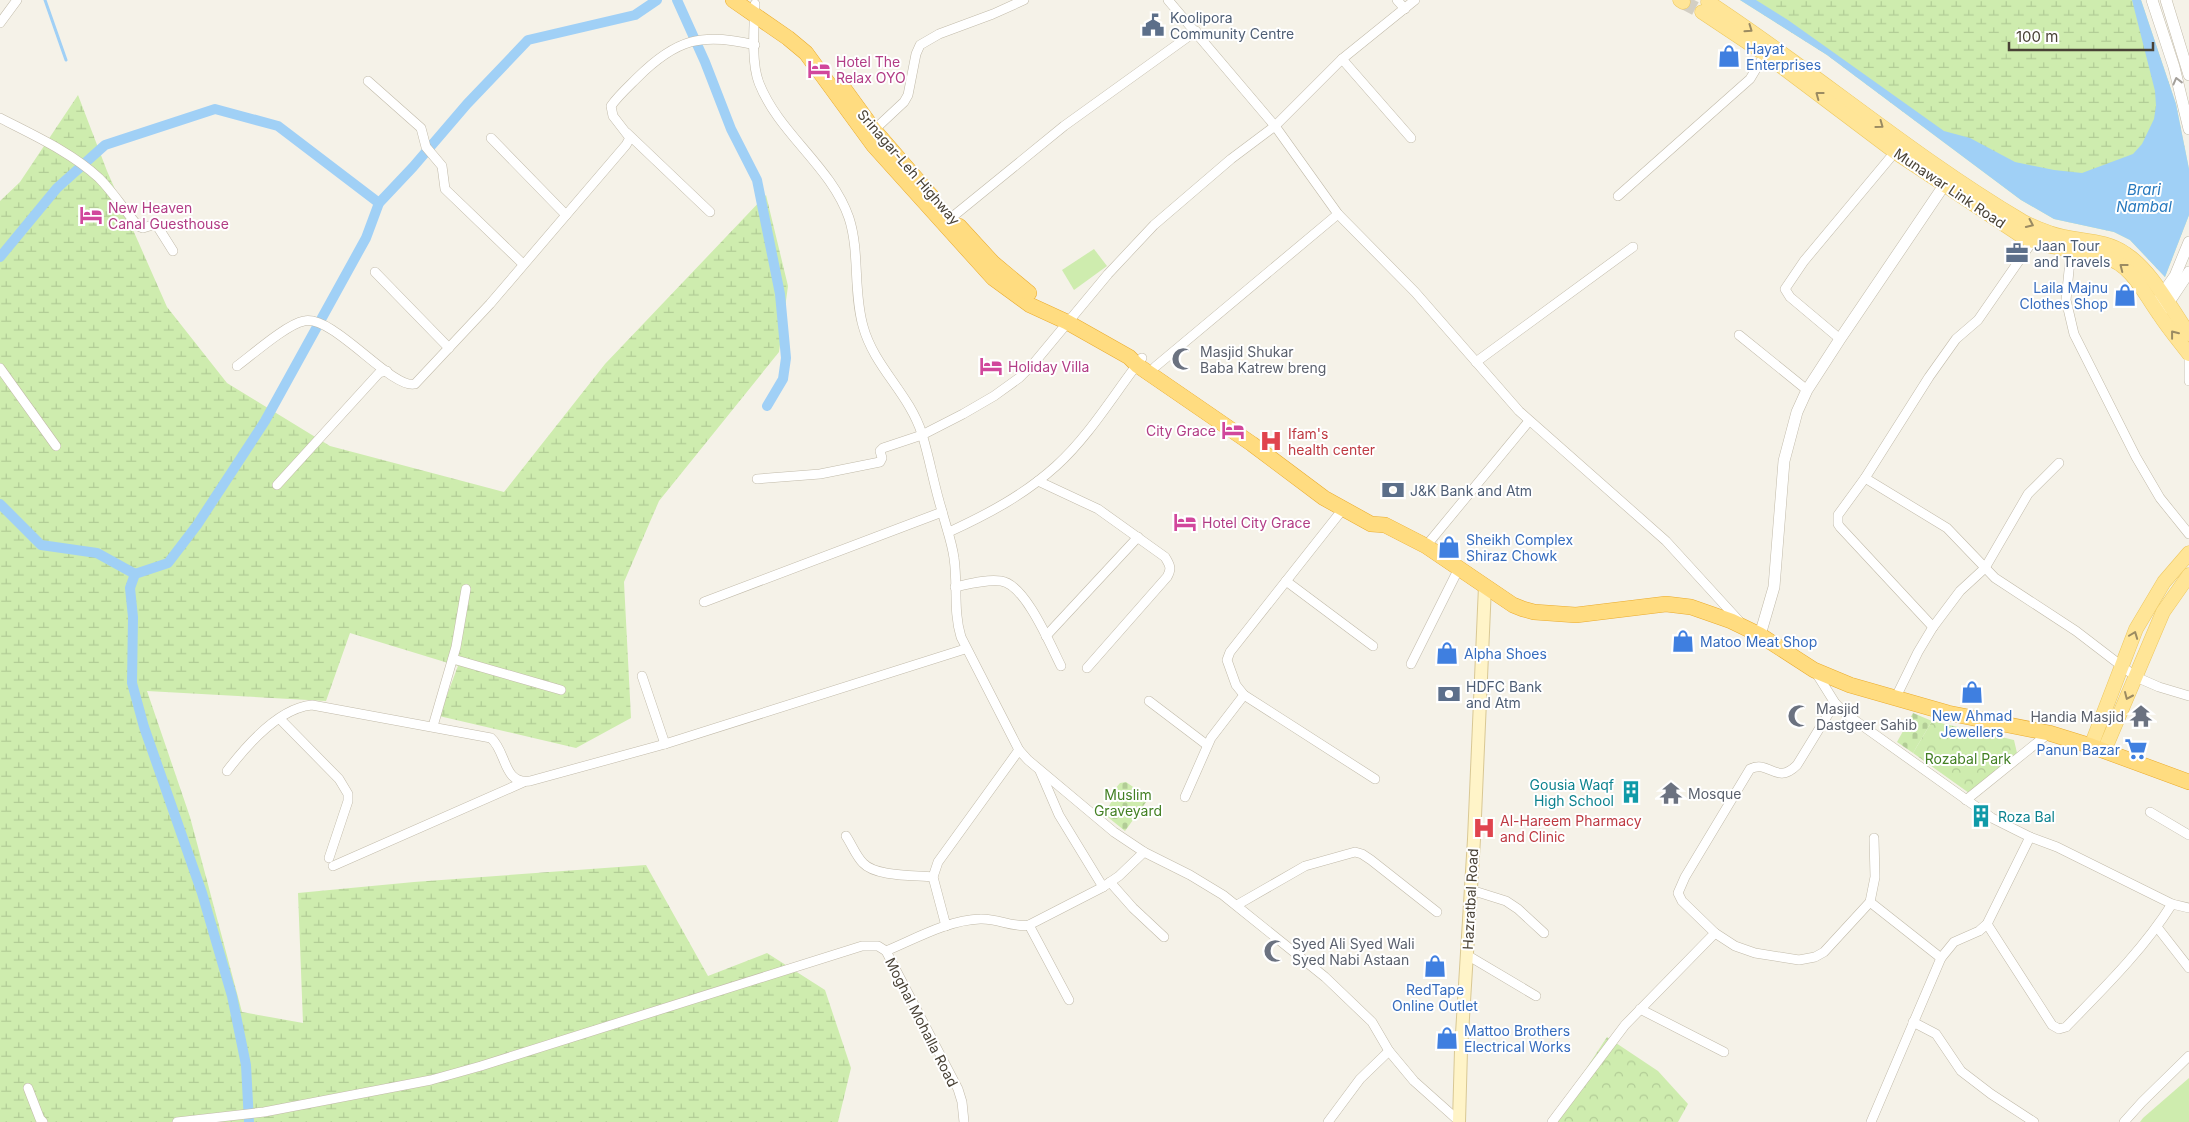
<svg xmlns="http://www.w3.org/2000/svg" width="2189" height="1122" font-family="Inter,sans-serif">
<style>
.forest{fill:url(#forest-crowns)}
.wetland{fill:url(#wetland-marsh)}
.cemetery{fill:url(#cemetery-stones)}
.pitch{fill:#ceecae}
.water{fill:#a0d0f6}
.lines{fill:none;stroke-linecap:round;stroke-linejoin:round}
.stream{stroke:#a0d0f6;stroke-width:3}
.canal{stroke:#a0d0f6;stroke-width:10}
.primary-tunnel{stroke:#d3cfc4;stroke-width:14;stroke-dasharray:14 7;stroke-linecap:butt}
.minor-casing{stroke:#c1baa9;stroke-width:10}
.tertiary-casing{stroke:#c1baa9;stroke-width:12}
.secondary-casing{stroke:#d9c894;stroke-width:14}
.primary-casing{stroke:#edc75e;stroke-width:15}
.trunk-casing{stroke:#eaab2d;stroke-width:16}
.minor{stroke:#fff;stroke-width:9}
.tertiary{stroke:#fff;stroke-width:11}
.secondary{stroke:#fff4c8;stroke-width:12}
.primary{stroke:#ffe597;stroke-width:14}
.trunk{stroke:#ffdc80;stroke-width:15}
.oneway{stroke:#9b8b62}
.oneway2{stroke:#a4a09a}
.labels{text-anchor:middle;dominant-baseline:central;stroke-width:4;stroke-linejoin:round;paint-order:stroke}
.service-label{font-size:14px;fill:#4e5e75;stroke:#fff;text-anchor:start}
.shop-label{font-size:14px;fill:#366cbe;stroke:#fff;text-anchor:start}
.hotel-label{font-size:14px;fill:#b23c85;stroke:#fff;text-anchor:start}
.street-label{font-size:14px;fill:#494236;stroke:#fff}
.worship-label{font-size:14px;fill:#5b616d;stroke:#fff;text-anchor:start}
.health-label{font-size:14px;fill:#be3a42;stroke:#fff;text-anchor:start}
.park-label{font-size:14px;fill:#438024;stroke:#fff}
.culture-label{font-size:14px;fill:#0d838f;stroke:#fff;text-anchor:end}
.water-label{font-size:15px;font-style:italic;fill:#2679be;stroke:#fff}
</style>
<defs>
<pattern id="forest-crowns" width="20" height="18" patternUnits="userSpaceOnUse" patternTransform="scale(1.25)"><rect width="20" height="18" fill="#ceecae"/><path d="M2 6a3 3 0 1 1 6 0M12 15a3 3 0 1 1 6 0" fill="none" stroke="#b2cc96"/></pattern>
<pattern id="wetland-marsh" width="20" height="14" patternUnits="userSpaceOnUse" patternTransform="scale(1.25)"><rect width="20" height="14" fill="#ceecae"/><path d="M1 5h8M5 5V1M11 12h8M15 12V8" fill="none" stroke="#b2cc96"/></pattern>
<pattern id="cemetery-stones" width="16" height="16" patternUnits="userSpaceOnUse" patternTransform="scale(1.25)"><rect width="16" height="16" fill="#ceecae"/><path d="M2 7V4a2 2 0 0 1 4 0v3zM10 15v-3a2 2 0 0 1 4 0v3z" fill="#b2cc96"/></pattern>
</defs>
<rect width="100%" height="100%" fill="#f5f2e8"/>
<g class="forest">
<polygon points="1932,721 2014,740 2017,753 1969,793 1913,753"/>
<polygon points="1607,1037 1658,1071 1688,1104 1678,1122 1551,1122"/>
</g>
<g class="wetland">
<polygon points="1740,0 2141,0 2176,104 2189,169 2189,215 2165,277 2130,240 2114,232 2054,219 2021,200 1827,55"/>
<polygon points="78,95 107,171 167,307 227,383 330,446 504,492 605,364 766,195 788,286 779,352 659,501 624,582 631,718 576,748 439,716 458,666 350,633 326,701 147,691 190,817 242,1012 303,1023 298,893 414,882 646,865 708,976 767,953 825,990 851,1068 838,1122 0,1122 0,201 20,182"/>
</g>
<g class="cemetery">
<polygon points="1913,713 1932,721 1913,753 1897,742"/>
<polygon points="1126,782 1149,798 1125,831 1104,814 1115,796 1115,789 1120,783"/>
</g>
<g class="pitch">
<polygon points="1094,249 1107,266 1074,290 1062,270"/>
<polygon points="2189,1078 2189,1122 2140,1122 2143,1118"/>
</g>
<polygon class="water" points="1740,0 1756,0 1788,20 1944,131 1970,138 2015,162 2054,170 2082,173 2133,154 2142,144 2154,119 2156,106 2155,91 2132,0 2141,0 2176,104 2189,169 2189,215 2165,277 2130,240 2114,232 2054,219 2021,200 1827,55"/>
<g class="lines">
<polyline class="stream" points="45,0 66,60"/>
<g class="canal">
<polyline points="677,0 705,62 731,129 757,180 780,294 786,358 783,379 767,406"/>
<polyline points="0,257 57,188 105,145 215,109 278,126 379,203"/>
<polyline points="0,504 41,545 97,553 135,574"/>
<polyline points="249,1122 246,1065 232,996 202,893 144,727 132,683 133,617 130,588 135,574 168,563 197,525 265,421 366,238 379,203 413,167 467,104 528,40 635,15 657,0"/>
</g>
<polyline class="primary-tunnel" points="1683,2 1702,12"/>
<defs>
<g id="minor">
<polyline points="1168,0 1275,126 1338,214 1415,292 1519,411 1666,541 1741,623"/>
<polyline points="1397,0 1405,9"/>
<path d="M755 4C754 26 751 63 759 83 779 134 831 166 849 218 860 252 853 291 863 326 874 367 909 393 922 434 930 460 934 486 942 511 946 527 952 542 954 558 958 585 953 611 961 637L1019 750 1028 760 1114 832 1144 852 1190 875 1223 895 1325 977 1372 1022 1389 1051 1414 1081 1460 1122"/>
<polyline points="0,23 17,0"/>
<polyline points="1342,59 1411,138"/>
<polyline points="368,81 421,128 426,147 442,166 445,189 523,264"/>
<path d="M0 118C33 135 71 152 99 178 113 192 125 211 138 226L143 228 156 224 173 251"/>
<polyline points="874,130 904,102 908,95 916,54 920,45 939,34 993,14 1024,0"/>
<polyline points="627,133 710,212"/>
<polyline points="491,138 566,215"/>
<polyline points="1618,196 1750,79 1765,54"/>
<polyline points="951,218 1064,126 1196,31"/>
<polyline points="2071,251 2066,300 2074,334 2136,457 2160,498 2189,534"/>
<polyline points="375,272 449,348"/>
<polyline points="1739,335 1807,390"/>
<polyline points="1840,339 1790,297 1785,289 1804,261 1895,152"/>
<polyline points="2189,358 2189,381"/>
<polyline points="1476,362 1633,247"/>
<path d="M237 366C252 355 287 324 304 321 333 314 392 390 415 384L490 304 626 145 630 138 613 116 611 106C618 96 628 87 637 78 676 39 702 32 755 45"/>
<polyline points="1155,367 1338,214"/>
<polyline points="0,368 56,446"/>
<polyline points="1865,478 1947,528 1995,578 2076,631 2136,677 2159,687 2189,696"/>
<polyline points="757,479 820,474 880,462 882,458 880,451 883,448 922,435 963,414 994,396 1019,378 1034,363 1108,274 1154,225 1231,159 1275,126 1342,59 1415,0"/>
<path d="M1038 481 1098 509 1165 557C1170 565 1172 569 1167 577L1087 668"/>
<polyline points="277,485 379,373 387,371"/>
<polyline points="1343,509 1230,652 1227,660 1236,685 1244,695 1375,779"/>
<path d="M949 532C988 514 1024 495 1056 466 1090 435 1114 394 1142 358"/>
<polyline points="1426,546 1529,421"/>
<polyline points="1286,581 1373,646"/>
<path d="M955 587C969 584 986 579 1001 581 1025 584 1050 644 1061 666"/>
<polyline points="704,602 942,512"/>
<polyline points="1933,627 1840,527 1838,524 1838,515 1865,478 1929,377 1956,339 1978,320 2032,242"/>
<polyline points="1046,636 1138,537"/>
<polyline points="453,659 561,690"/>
<polyline points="1411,664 1459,568"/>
<polyline points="1815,671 1835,703 1846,714 1992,818 2030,837 2057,847 2172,904 2189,908"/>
<polyline points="642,676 665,744"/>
<polyline points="1895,699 1918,652 1933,627 1960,591 1985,568 2028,494 2059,463"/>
<polyline points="1149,701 1207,745"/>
<polyline points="280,719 339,779 348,794 348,801 329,858"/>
<polyline points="433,726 456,647 466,589"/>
<path d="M227 771C246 746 279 708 312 705L491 738C507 752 503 785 530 781L665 744 965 649"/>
<polyline points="1040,771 1059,815 1103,887"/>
<polyline points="1185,797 1211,738 1244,695"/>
<polyline points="1966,800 2049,733"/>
<polyline points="2150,812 2189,835"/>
<path d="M846 836C852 845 856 856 863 863 876 877 915 875 933 877"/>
<polyline points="333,866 524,782"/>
<polyline points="1110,882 1133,908 1164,937"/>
<polyline points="1471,890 1506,901 1518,909 1544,933"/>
<polyline points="1870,902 1941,958"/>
<polyline points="1237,905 1305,866 1355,852 1362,854 1371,860 1437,912"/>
<path d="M1987 924 2052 1025 2059 1029 2066 1027C2104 988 2143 950 2172 904"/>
<polyline points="1029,925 1069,1000"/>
<polyline points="946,926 933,877 938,862 1019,750"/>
<polyline points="2157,927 2189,968"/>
<polyline points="1715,933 1735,946 1755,953 1799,960 1815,957 1824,952 1870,902 1875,877 1874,838"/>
<path d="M886 951C915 939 948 920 980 919 998 918 1012 928 1029 925L1103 887 1119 876 1144 852"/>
<polyline points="886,951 958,1089 962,1102 964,1122"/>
<polyline points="1467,955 1536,996"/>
<polyline points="1640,1009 1724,1052"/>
<polyline points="1913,1022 1936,1034 1961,1071 1991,1094 2034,1122"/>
<polyline points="28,1088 40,1119 43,1122"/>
<polyline points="177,1122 264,1112 431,1080 481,1066 862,946 878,946 886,951"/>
<polyline points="1328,1122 1360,1079 1389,1051"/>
<path d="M1552 1122 1625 1025 1715 933 1682 901 1678 893 1685 877 1750 769C1769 759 1776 786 1797 765L1835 703"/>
<polyline points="1871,1122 1941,958 1954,942 1979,931 1987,924 2030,837"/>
<polyline points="2124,1122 2142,1102 2189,1056"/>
</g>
<g id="tertiary">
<polyline points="2152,0 2174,67 2189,129"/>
<polyline points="2166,0 2189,75"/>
<polyline points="2158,300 2175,276 2189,242"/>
<polyline points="2165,308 2189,272"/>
<polyline points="1760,635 1774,587 1784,461 1797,412 1807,390 1840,339 1949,178"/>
</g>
<polyline id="secondary" points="1459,1122 1461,1050 1474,839 1485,586"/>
<g id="primary">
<polyline points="1680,0 1683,2"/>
<path d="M1708 2C1815 72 1912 156 2022 221 2031 226 2041 230 2050 233 2075 242 2104 238 2126 254 2152 271 2171 309 2189 334"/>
<path d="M1702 12 1765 54 1895 152 2020 235C2049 251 2076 247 2105 257 2133 266 2143 292 2159 314 2168 328 2179 341 2189 354"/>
<polyline points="2091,746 2136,629 2164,582 2189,553"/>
<polyline points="2104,751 2163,612 2189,575"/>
</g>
<g id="trunk">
<polyline points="733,0 788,38 806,53 874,146 993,278 1030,305 1067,322 1129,357 1137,365 1252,444 1324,498 1371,524 1385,525 1426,546 1513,605 1523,609 1534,612 1576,615 1666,604 1691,607 1731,621 1760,635 1814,670 1850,685 1948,713 2049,733 2091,746 2189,782"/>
<polyline points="842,86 874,130 932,197"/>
<polyline points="959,226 993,263 1029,293"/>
</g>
</defs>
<use href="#minor" class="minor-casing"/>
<use href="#tertiary" class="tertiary-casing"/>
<use href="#secondary" class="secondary-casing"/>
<use href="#primary" class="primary-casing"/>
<use href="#trunk" class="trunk-casing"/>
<use href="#minor" class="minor"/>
<use href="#tertiary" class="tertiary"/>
<use href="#secondary" class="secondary"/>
<use href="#primary" class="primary"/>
<use href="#trunk" class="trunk"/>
</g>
<defs><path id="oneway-chevron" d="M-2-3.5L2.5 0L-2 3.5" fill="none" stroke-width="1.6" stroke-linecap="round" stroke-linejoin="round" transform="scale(1.25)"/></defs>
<g class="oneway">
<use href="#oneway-chevron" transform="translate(1749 29) rotate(35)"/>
<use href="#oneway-chevron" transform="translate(1819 95) rotate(-143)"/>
<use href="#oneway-chevron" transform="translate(1880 125) rotate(36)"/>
<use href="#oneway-chevron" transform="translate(2030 224) rotate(25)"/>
<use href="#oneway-chevron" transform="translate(2123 267) rotate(-142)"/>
<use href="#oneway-chevron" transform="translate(2174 334) rotate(-128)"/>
<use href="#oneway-chevron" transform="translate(2134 635) rotate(-69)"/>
<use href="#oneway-chevron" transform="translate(2128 696) rotate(114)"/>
</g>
<use class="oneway2" href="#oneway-chevron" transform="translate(2177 81) rotate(-104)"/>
<defs>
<symbol id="civic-bare" viewBox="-9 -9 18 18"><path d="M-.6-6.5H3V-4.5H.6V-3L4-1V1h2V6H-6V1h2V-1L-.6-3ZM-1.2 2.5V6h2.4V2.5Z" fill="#5c6f8a" stroke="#fff" stroke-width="2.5" paint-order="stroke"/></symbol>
<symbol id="shop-bare" viewBox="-9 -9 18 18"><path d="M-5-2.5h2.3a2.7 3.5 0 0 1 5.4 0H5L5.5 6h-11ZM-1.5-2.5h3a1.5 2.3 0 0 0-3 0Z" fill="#3f7fe0" stroke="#fff" stroke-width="2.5" paint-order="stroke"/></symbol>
<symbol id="hotel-bare" viewBox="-9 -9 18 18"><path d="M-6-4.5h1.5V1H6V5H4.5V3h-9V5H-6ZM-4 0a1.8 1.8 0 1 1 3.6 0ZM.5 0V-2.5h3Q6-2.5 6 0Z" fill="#d1479c" stroke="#fff" stroke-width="2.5" paint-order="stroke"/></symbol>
<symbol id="office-bare" viewBox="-9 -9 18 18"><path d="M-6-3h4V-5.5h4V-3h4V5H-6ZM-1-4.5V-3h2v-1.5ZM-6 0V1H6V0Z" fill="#5c6f8a" stroke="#fff" stroke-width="2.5" paint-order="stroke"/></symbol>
<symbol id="mosque-bare" viewBox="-9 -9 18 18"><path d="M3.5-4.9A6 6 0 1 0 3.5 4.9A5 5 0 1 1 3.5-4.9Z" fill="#6b7280" stroke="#fff" stroke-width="2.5" paint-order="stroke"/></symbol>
<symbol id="hospital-bare" viewBox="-9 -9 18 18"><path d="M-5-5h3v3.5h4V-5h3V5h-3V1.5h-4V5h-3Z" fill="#e0444e" stroke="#fff" stroke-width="2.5" paint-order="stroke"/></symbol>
<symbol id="bank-bare" viewBox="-9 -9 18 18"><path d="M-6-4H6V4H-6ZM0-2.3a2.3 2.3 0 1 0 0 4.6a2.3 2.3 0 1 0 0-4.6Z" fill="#5c6f8a" stroke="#fff" stroke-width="2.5" paint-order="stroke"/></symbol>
<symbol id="temple-bare" viewBox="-9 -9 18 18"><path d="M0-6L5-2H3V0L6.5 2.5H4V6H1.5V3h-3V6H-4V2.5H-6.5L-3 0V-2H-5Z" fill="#6b7280" stroke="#fff" stroke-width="2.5" paint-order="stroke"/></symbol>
<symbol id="supermarket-bare" viewBox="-9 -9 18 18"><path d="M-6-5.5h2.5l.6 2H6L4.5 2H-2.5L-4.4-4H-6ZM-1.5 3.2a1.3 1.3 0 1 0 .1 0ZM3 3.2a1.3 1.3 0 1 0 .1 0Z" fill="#3f7fe0" stroke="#fff" stroke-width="2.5" paint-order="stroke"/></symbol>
<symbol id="building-bare" viewBox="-9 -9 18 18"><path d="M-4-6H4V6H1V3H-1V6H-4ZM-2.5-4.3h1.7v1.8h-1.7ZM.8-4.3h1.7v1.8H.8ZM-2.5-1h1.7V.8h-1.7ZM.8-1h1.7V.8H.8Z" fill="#0f9aa8" stroke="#fff" stroke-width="2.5" paint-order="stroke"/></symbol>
</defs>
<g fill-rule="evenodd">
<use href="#civic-bare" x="1137" y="9" width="32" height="32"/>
<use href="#shop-bare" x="1713" y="40" width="32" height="32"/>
<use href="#hotel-bare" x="803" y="53" width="32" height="32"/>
<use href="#hotel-bare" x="75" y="199" width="32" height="32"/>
<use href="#office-bare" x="2001" y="237" width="32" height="32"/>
<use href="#shop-bare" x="2109" y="279" width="32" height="32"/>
<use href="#mosque-bare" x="1167" y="343" width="32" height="32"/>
<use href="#hotel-bare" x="975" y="350" width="32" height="32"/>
<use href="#hotel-bare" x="1217" y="414" width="32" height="32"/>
<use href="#hospital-bare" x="1255" y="425" width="32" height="32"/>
<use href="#bank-bare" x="1377" y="474" width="32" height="32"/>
<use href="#hotel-bare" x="1169" y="506" width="32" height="32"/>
<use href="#shop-bare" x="1433" y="531" width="32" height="32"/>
<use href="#shop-bare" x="1667" y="625" width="32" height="32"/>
<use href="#shop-bare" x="1431" y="637" width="32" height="32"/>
<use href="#shop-bare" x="1956" y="676" width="32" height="32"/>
<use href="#bank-bare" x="1433" y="678" width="32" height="32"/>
<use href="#mosque-bare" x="1783" y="700" width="32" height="32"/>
<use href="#temple-bare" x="2125" y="700" width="32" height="32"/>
<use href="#supermarket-bare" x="2120" y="733" width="32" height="32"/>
<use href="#building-bare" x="1615" y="776" width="32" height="32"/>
<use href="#temple-bare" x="1655" y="777" width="32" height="32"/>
<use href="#building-bare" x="1965" y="800" width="32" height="32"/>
<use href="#hospital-bare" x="1468" y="812" width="32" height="32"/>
<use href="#mosque-bare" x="1259" y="935" width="32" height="32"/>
<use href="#shop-bare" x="1419" y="950" width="32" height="32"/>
<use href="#shop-bare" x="1431" y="1022" width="32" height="32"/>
</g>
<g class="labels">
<g class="service-label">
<text x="1170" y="17">Koolipora<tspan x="1170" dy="16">Community Centre</tspan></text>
<text x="2034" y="245">Jaan Tour<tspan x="2034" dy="16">and Travels</tspan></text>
<text x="1410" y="490">J&amp;K Bank and Atm</text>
<text x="1466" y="686">HDFC Bank<tspan x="1466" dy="16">and Atm</tspan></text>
</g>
<g class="shop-label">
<text x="1746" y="48">Hayat<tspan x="1746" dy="16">Enterprises</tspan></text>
<text x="2108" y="287" text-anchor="end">Laila Majnu<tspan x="2108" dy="16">Clothes Shop</tspan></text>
<text x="1466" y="539">Sheikh Complex<tspan x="1466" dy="16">Shiraz Chowk</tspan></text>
<text x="1700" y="641">Matoo Meat Shop</text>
<text x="1464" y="653">Alpha Shoes</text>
<text x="1972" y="715" text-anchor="middle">New Ahmad<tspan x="1972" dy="16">Jewellers</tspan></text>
<text x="2120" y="749" text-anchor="end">Panun Bazar</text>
<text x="1435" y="989" text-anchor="middle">RedTape<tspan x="1435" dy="16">Online Outlet</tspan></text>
<text x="1464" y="1030">Mattoo Brothers<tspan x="1464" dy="16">Electrical Works</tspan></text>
</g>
<g class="hotel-label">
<text x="836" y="61">Hotel The<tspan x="836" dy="16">Relax OYO</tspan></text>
<text x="108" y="207">New Heaven<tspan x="108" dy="16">Canal Guesthouse</tspan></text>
<text x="1008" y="366">Holiday Villa</text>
<text x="1216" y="430" text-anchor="end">City Grace</text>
<text x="1202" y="522">Hotel City Grace</text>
</g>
<g class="street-label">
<text transform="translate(909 167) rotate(49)">Srinagar-Leh Highway</text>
<text transform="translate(1950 188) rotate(34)">Munawar Link Road</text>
<text transform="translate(1470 899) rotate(-87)">Hazratbal Road</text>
<text transform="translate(922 1022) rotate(63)">Moghal Mohalla Road</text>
</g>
<g class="worship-label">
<text x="1200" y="351">Masjid Shukar<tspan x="1200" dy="16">Baba Katrew breng</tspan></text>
<text x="1816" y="708">Masjid<tspan x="1816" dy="16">Dastgeer Sahib</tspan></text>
<text x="2124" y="716" text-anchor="end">Handia Masjid</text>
<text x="1688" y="793">Mosque</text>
<text x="1292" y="943">Syed Ali Syed Wali<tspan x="1292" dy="16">Syed Nabi Astaan</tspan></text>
</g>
<g class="health-label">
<text x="1288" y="433">Ifam's<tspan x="1288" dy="16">health center</tspan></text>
<text x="1500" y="820">Al-Hareem Pharmacy<tspan x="1500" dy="16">and Clinic</tspan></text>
</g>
<g class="park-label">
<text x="1968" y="758">Rozabal Park</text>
<text x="1128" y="794">Muslim<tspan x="1128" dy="16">Graveyard</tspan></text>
</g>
<g class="culture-label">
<text x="1614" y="784">Gousia Waqf<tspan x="1614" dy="16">High School</tspan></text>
<text x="1998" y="816" text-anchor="start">Roza Bal</text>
</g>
<g class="water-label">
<text x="2144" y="189">Brari<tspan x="2144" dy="17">Nambal</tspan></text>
</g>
</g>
<path d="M2009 42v8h144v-8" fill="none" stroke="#494236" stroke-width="2.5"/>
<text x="2016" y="42" font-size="15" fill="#494236" stroke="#ffffff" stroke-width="4" paint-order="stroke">100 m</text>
</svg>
